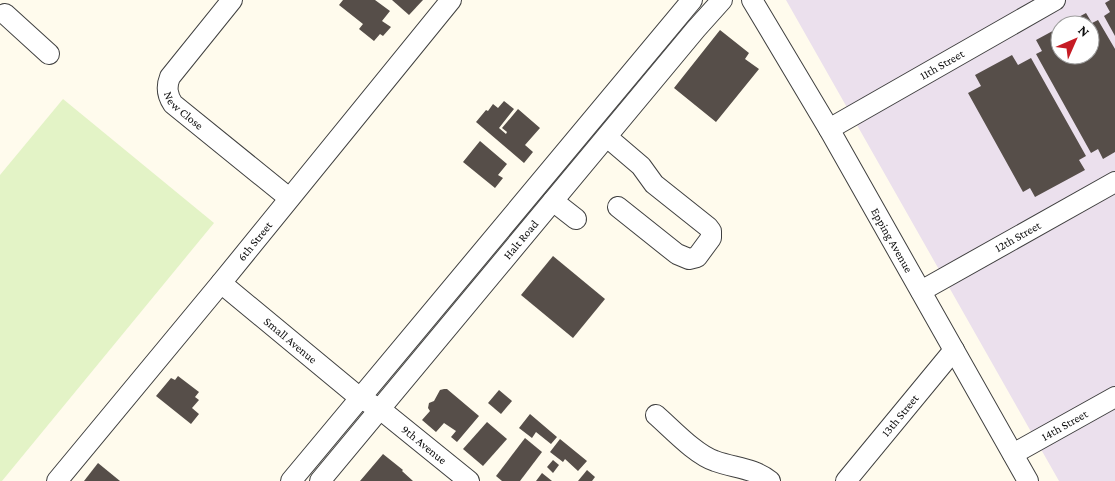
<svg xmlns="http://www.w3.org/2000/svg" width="1115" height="481" font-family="'Crimson Pro',serif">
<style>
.industrial{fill:#ebe0ed;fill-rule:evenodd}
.pitch{fill:#e3f3c6}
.building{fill:#564e49}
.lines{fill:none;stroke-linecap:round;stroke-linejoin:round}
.minor-casing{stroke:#404040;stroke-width:22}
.minor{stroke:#fff;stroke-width:20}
.labels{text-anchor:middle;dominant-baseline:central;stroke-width:5;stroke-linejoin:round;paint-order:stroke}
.street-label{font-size:12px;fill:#0d0d0d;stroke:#fff}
</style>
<rect width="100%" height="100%" fill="#fffbed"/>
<path class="industrial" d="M786 0H1115V481H1059ZM1060 25H1090V55H1060Z"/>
<polygon class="pitch" points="63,99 214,223 2,481 0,481 0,175"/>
<g class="building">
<polygon points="343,0 375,0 390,11 382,21 391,27 383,36 380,34 374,41 359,29 363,24 339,5"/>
<polygon points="392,0 423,0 409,15"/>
<polygon points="1110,0 1115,0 1115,36 1104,16 1110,12 1105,3"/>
<polygon points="1086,13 1092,23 1098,20 1115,49 1115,152 1103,159 1098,149 1091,153 1036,54 1042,51 1036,40 1060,27 1060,55 1090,55 1090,25 1064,25"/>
<polygon points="720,30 749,53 745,59 759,69 716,122 674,88"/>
<polygon points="1012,55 1018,65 1031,58 1086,156 1079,160 1085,170 1035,197 1030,188 1023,192 968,93 981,86 975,75"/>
<polygon points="504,101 514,109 499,128 506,134 507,132 502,128 518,109 540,128 525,145 533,152 524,163 476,122 486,110 488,111 493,104 498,108"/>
<polygon points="480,141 507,164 498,175 503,178 495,188 463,162"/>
<polygon points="553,256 605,299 573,338 521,295"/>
<polygon points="178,376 199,392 195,397 199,400 192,408 199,414 191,424 156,396 171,378 175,380"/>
<polygon points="444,389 447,389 479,416 457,442 451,437 456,431 444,423 436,432 422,420 430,411 428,408 429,403 434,401 440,390"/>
<polygon points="499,390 512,401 501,414 488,403"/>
<polygon points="530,414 557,437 551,444 536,432 532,438 519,428"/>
<polygon points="487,422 507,439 483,466 463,449"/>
<polygon points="525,438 542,452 520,481 502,481 496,476"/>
<polygon points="560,439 587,461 578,471 565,459 563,462 550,452"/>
<polygon points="383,454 403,470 402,471 413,481 360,481"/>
<polygon points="553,460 559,465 553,473 547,467"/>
<polygon points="98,463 120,481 84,481"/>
<polygon points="587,470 595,477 592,481 578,481"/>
<polygon points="542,473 552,481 536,481"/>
</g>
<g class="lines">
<defs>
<g id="minor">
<path id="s1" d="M232 0 170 77C166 87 167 95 173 104L289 198"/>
<path id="s2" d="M752 0 829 129 1028 481"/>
<polyline points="5,14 49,54"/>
<path id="s3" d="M829 129 1055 0"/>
<polyline points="607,137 641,166 654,184 708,227 711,231 711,238 697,257 689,259 677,254 618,207"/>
<polyline points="553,201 576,219"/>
<path id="s4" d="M221 283 360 398 380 409 469 481"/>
<path id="s5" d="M921 291 1115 182"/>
<path d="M656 415C672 429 696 455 715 461 734 468 754 468 770 481"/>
<path id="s6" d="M1013 454 1115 397"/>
<path id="s7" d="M57 481 221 283 451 0"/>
<polyline points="291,481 692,0"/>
<path id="s8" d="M320 481 696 29 722 0"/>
<path id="s9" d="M846 481 954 350"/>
</g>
</defs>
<use href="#minor" class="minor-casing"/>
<use href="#minor" class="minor"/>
</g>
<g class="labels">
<g class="street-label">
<text stroke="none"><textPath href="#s3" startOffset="130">11th Street</textPath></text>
<text stroke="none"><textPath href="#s1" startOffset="139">New Close</textPath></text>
<text stroke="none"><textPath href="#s5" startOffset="111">12th Street</textPath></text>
<text stroke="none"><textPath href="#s8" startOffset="314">Halt Road</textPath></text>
<text stroke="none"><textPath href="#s2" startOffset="278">Epping Avenue</textPath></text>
<text stroke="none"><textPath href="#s7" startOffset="311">6th Street</textPath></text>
<text stroke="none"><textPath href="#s4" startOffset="90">Small Avenue</textPath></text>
<text stroke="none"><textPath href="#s9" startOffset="85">13th Street</textPath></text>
<text stroke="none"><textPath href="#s6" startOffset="59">14th Street</textPath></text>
<text stroke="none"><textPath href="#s4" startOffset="260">9th Avenue</textPath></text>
</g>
</g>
<g transform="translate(1075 40) rotate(45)"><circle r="24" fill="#ffffff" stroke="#9e9e9e"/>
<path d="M0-4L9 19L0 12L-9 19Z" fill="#c61b24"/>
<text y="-8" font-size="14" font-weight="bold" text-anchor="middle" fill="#0d0d0d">N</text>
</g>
</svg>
